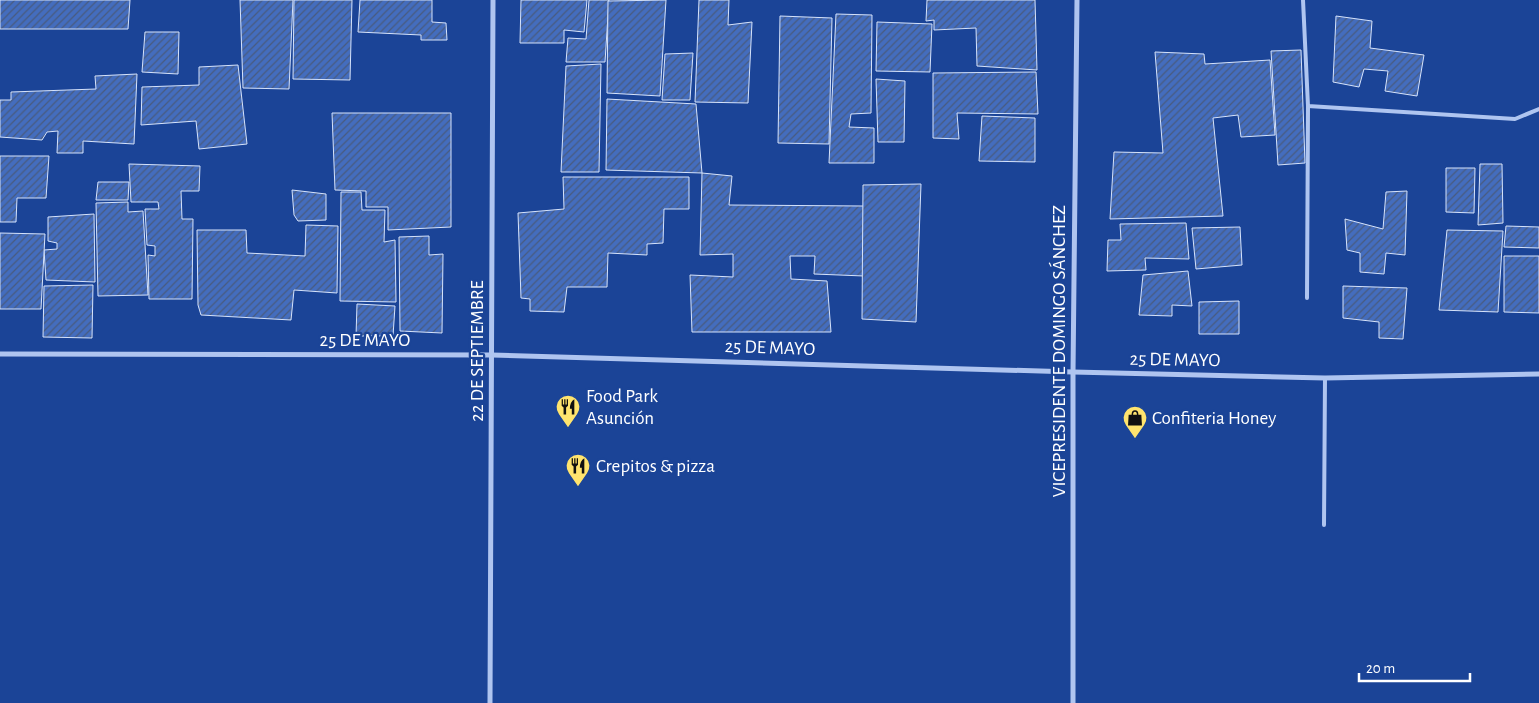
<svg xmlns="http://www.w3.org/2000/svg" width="1539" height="703" font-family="'Alegreya Sans',sans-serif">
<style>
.building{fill:url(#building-hatch);stroke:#d6e3fb}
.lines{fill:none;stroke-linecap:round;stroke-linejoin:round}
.service{stroke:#afc5f0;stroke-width:4}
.minor{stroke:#afc5f0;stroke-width:5}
.labels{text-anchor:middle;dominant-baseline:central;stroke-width:4.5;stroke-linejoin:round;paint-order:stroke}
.street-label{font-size:19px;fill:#fff;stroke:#1b4497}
.poi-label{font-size:19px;fill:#fff;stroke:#1b4497;text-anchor:start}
</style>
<defs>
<pattern id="building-hatch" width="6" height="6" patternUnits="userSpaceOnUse" patternTransform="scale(1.25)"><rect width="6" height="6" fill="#446dbe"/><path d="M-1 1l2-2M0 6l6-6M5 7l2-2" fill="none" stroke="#485b7f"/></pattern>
</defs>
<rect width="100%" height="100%" fill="#1b4497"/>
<g class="building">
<polygon points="0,0 130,0 128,29 0,29"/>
<polygon points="240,0 293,0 289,89 243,88"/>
<polygon points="294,0 352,0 350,80 293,79"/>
<polygon points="360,0 432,0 432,22 446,23 447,40 421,40 421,35 358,32"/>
<polygon points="521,0 587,0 584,32 564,30 564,43 520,43"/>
<polygon points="589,0 609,0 605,62 566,62 568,38 586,39"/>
<polygon points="666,0 660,96 607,93 608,1"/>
<polygon points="699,0 729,0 728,25 752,22 748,103 695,102"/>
<polygon points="927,0 1035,0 1037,70 977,66 976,28 934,30 934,20 926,21"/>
<polygon points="836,14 872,15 871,113 851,114 849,127 874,128 874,163 829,163"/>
<polygon points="780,16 832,18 829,144 778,143"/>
<polygon points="1336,16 1372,21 1370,48 1424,55 1417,96 1385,91 1388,71 1364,69 1359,87 1333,82"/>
<polygon points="877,22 932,24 930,72 876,71"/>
<polygon points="145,32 179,32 178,74 142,72"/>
<polygon points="1301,50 1305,163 1278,165 1271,51"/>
<polygon points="1155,52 1204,54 1205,64 1270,60 1275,135 1241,137 1238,115 1213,118 1223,216 1110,219 1114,152 1163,153"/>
<polygon points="693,53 690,100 662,100 665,54"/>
<polygon points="601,64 599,172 561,172 566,66"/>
<polygon points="238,65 247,144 199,149 196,121 141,125 142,87 199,85 199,67"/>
<polygon points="1036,72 1038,114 957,113 959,139 933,138 933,73"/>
<polygon points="137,74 134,144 83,141 83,153 57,153 58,131 47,132 42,140 0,137 0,100 11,100 11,92 96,89 95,76"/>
<polygon points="876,79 905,81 904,142 878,142"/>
<polygon points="607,99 696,104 702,173 606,170"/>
<polygon points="332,113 451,113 451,227 388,230 388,207 366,207 366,191 335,190"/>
<polygon points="982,116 1035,118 1035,162 979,161"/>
<polygon points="0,156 49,156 46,198 17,198 16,222 0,222"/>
<polygon points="129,164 200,166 199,191 181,191 182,219 193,219 192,299 149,299 148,255 155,256 155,246 147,245 145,209 159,209 158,202 131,202"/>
<polygon points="1480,164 1502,164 1503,223 1478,225"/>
<polygon points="1446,168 1475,168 1474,213 1446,212"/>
<polygon points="702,173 732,176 729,205 864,206 864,276 814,274 815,256 790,256 791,279 827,281 831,332 692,332 690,275 733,277 733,254 700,255"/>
<polygon points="563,177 689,177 689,209 664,209 663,243 647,244 647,255 608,253 607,287 567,287 564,312 530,311 530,299 521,298 518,213 564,209"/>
<polygon points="98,182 129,182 128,200 96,200"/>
<polygon points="921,184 916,322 862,319 863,185"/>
<polygon points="292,190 326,194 326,220 298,221 294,215"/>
<polygon points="1407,191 1405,255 1386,253 1384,274 1360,272 1360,253 1347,250 1345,219 1383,229 1386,192"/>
<polygon points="341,192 361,192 362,210 385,210 384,242 395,240 396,302 340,301"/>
<polygon points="128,202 128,212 143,211 148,295 98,296 96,203"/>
<polygon points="94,214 95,282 46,280 44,250 57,249 57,243 48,241 48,217"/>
<polygon points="1186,223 1189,259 1145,258 1146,270 1107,271 1108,240 1121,240 1120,224"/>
<polygon points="306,225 338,226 337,293 294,290 291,320 201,315 198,305 197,230 246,230 247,253 305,256"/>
<polygon points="1506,226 1539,227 1539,248 1504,247"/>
<polygon points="1240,227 1242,265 1196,269 1192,228"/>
<polygon points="1447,230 1503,231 1498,312 1439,310"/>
<polygon points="0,233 45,234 41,309 0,309"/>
<polygon points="429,236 429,255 443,254 442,333 400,331 399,237"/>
<polygon points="1504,256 1539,256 1539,313 1504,312"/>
<polygon points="1188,271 1192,306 1172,305 1172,316 1139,315 1143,275"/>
<polygon points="93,285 92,338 43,337 44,286"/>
<polygon points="1343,286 1407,288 1403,339 1379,338 1379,322 1343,318"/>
<polygon points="1239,301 1239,334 1199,334 1199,302"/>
<polygon points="357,304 395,306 393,336 356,336"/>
</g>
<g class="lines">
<g class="service">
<polyline points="1303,0 1308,106 1515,119 1539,109"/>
<polyline points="1307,298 1308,106"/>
<polyline points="1324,525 1325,378"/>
</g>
<g class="minor">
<polyline points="0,354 492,355 1073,372 1325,378 1539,374"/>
<polyline points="490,703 493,0"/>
<polyline points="1073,703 1073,372 1077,0"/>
</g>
</g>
<defs>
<symbol id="restaurant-pin" viewBox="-11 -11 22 30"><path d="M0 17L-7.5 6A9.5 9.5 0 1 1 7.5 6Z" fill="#ffe46e" stroke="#1b4497"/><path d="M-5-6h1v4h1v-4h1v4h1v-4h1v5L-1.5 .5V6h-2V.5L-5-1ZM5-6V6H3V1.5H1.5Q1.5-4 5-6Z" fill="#111"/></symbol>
<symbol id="shop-pin" viewBox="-11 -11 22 30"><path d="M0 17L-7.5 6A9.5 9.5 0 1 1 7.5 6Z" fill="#ffe46e" stroke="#1b4497"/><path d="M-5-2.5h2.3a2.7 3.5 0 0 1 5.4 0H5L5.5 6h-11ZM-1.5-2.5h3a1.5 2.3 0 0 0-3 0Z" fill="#111"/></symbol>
</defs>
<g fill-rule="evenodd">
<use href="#restaurant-pin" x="554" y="393" width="28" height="38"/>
<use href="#shop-pin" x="1121" y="404" width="28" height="38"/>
<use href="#restaurant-pin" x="564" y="452" width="28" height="38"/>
</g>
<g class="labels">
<g class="street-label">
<text x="365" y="340">25 DE MAYO</text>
<text transform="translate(770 348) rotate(2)">25 DE MAYO</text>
<text transform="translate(477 351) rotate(-90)">22 DE SEPTIEMBRE</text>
<text transform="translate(1059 351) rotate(-90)">VICEPRESIDENTE DOMINGO SÁNCHEZ</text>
<text transform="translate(1175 360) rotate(1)">25 DE MAYO</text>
</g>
<g class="poi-label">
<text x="586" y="396">Food Park<tspan x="586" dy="22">Asunción</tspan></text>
<text x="1152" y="418">Confiteria Honey</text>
<text x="596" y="466">Crepitos &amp; pizza</text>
</g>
</g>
<path d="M1359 673v8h111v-8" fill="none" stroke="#ffffff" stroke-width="2.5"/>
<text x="1366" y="673" font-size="15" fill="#ffffff" stroke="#1b4497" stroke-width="4" paint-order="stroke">20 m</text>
</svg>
